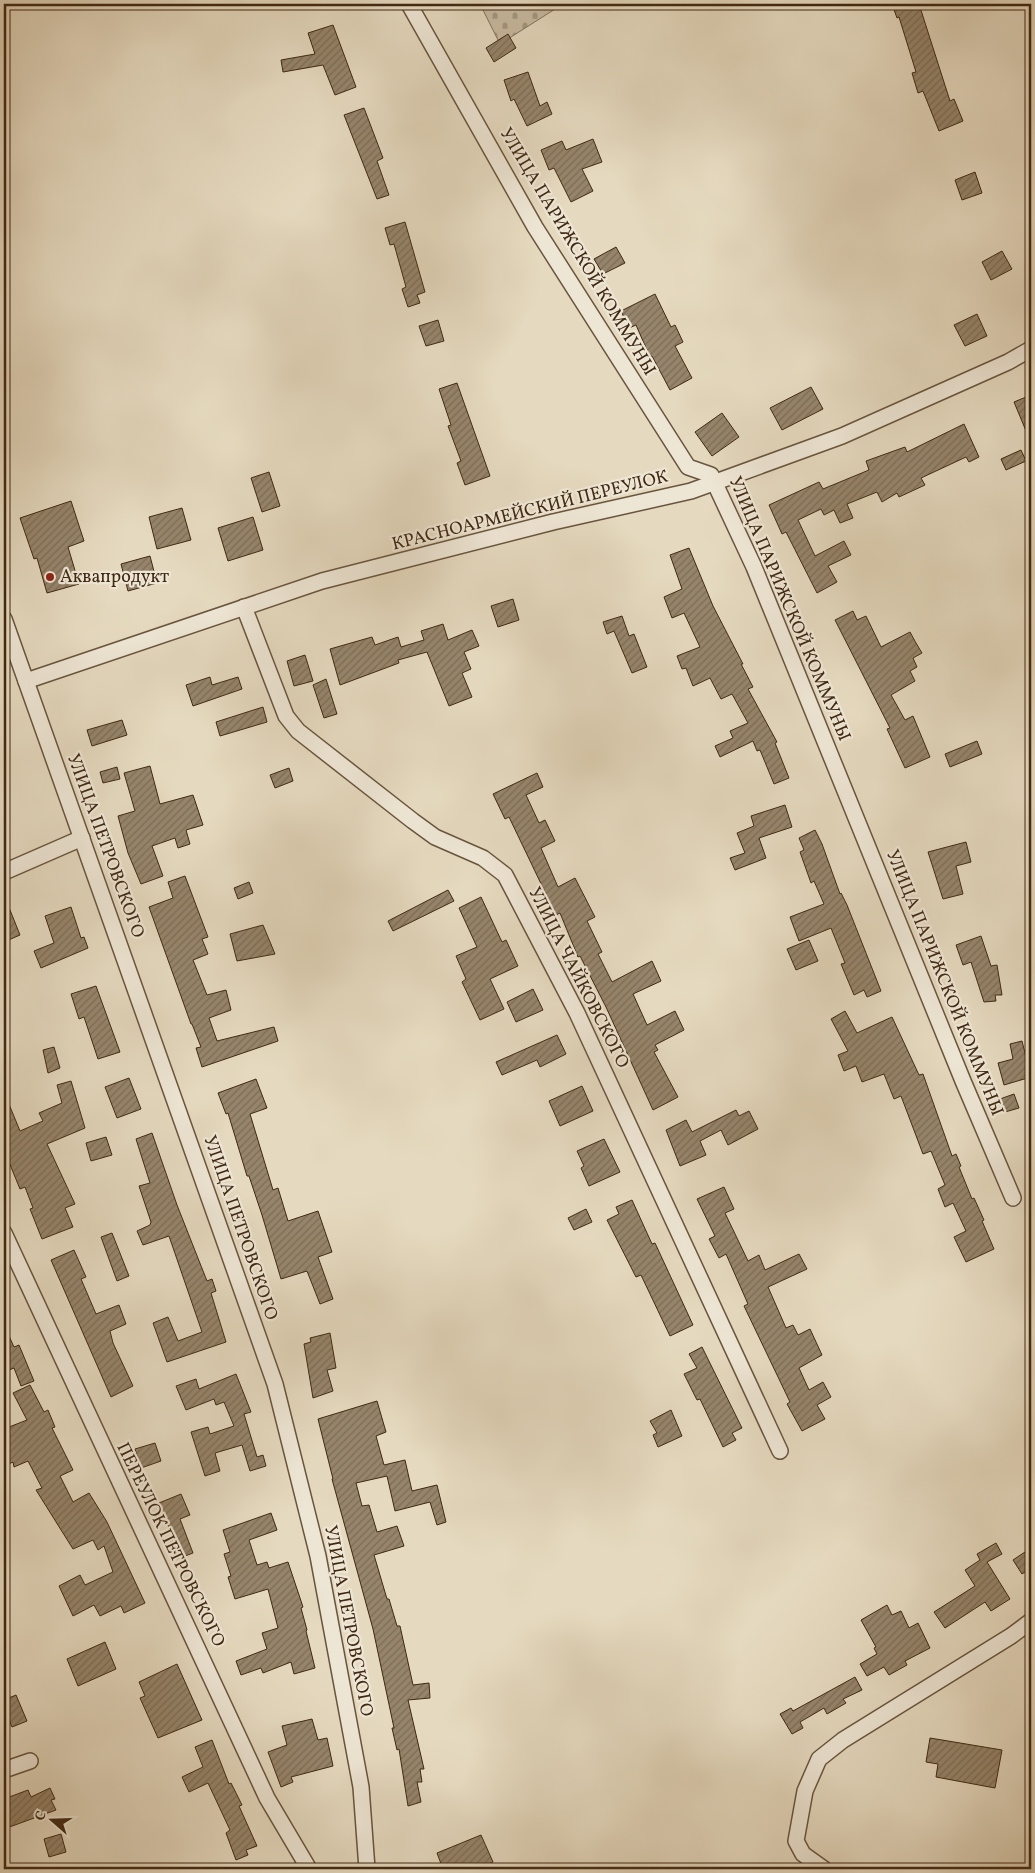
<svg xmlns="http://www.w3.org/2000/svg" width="1035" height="1873" font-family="Vollkorn,serif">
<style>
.cemetery{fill:url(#cemetery-stones);stroke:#84725a}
.building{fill:url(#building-hatch);stroke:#402912}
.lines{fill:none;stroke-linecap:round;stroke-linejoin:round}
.minor-casing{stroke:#69553d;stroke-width:18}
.minor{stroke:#eee6d5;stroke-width:15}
.poi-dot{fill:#8f2418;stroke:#eee6d5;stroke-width:2}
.labels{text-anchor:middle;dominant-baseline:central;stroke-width:4.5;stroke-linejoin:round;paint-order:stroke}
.street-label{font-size:18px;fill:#402912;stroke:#eee6d5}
.poi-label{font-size:18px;fill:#402912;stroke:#eee6d5;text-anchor:start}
</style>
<defs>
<pattern id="cemetery-stones" width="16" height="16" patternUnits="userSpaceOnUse" patternTransform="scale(1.25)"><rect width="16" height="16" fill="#c9bba2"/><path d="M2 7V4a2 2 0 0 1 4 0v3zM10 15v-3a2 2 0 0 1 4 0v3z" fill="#a59883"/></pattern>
<pattern id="building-hatch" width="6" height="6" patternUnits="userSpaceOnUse" patternTransform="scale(1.25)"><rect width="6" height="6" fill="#96856c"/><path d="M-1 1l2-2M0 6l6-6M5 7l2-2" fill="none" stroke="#7c6d57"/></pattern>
</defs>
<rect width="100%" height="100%" fill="#e5d9bf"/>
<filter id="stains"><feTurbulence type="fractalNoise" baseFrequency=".004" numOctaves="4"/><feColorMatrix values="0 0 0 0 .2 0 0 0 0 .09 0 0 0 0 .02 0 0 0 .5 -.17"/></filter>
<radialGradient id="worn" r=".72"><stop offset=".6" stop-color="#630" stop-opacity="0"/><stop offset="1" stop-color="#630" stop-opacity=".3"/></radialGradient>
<polygon class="cemetery" points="480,4 563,4 500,44"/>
<g class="building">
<polygon points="892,4 919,4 950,101 954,99 963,121 939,131 923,91 918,93 912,73 916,72 899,17 897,18"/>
<polygon points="333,25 356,87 335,95 323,65 283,72 281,60 315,54 308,33"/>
<polygon points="508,34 516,48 494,62 486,48"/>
<polygon points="528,72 540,106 547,102 552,114 527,126 514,99 511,101 504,80"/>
<polygon points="364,108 383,158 377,161 389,195 377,199 344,115"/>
<polygon points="593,139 602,162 582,169 593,191 571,202 554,168 549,170 541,150 562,141 566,150"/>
<polygon points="975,172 982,193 962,200 955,180"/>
<polygon points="405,222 425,292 417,295 420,303 408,307 402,289 406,287 394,244 390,245 385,228"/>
<polygon points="616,247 625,263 603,274 594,259"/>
<polygon points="1002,251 1012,269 991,280 982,262"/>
<polygon points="655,294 671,327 675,325 683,342 675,346 692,378 670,390 652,356 650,357 636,325 629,328 621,311"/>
<polygon points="977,314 987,336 965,346 954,325"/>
<polygon points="438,320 444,341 426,346 419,326"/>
<polygon points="457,383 490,476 465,485 457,463 461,461 448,426 451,425 439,389"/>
<polygon points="811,387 823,409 782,430 770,408"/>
<polygon points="1031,395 1031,443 1014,402"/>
<polygon points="722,413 739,437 712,456 695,432"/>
<polygon points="964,424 979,457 969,462 966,457 921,478 925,485 899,497 897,493 882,502 877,492 847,504 853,518 840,523 834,510 824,515 821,509 798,520 815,556 844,541 851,555 828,566 837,582 817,593 786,532 782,534 769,505 819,482 823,489 869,470 866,461 905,447 907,452"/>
<polygon points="1021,450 1026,461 1006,470 1001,459"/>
<polygon points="269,472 280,506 262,512 251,478"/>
<polygon points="71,501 84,541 68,547 79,584 47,593 37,558 34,559 20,518"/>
<polygon points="182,508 191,540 157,549 149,517"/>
<polygon points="253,517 263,550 228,561 218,528"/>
<polygon points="689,548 713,606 743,664 741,664 753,687 748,689 777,742 775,743 789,778 774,784 760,750 757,751 753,741 720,757 715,746 733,738 730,731 748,723 732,694 721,699 710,678 693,686 686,668 682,669 677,656 700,647 684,613 672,618 664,597 682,589 670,555"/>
<polygon points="150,556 157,583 128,591 121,564"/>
<polygon points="513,599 519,620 498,627 491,606"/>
<polygon points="853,611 857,620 866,616 881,647 910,632 916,643 922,653 913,658 917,667 910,671 915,681 891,695 905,720 913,716 930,757 905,768 887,729 890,728 835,620"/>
<polygon points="622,616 629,636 634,634 647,667 632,673 614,631 607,634 603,622"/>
<polygon points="443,624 448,640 472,630 479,646 464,652 471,669 462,673 472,697 449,706 427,652 398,660 399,663 340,685 330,649 372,637 375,645 398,637 401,647 424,640 421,631"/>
<polygon points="305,655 313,681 294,686 287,661"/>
<polygon points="210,677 212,685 238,677 242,689 193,706 186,685"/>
<polygon points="326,679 337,714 324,718 313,685"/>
<polygon points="263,707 267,722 220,736 216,722"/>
<polygon points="122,720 127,735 92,746 87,730"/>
<polygon points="977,741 982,754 950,767 945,754"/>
<polygon points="150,766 160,804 193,795 203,825 186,830 190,844 178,848 175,838 152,846 163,876 141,884 128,853 118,816 135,811 124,773"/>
<polygon points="117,767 120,779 103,783 100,772"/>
<polygon points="289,768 293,781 275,788 270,775"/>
<polygon points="537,773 543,787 526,795 539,823 545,820 555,841 541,848 558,887 575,878 595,917 587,921 602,952 598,954 612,982 652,961 661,981 633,994 647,1025 675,1011 684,1030 655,1045 658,1050 654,1052 678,1097 653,1110 606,1007 580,956 578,957 560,913 556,915 509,817 505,819 493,794"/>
<polygon points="785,805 792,827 759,838 766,858 735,870 730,858 745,853 737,833 754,826 751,816"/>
<polygon points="815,830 822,844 840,894 841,893 847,905 881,991 867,997 864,990 854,995 841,964 845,963 831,928 799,941 790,917 824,904 814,881 811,883 800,852 804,850 799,838"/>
<polygon points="966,842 971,862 956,866 963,894 943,899 928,852"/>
<polygon points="185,876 208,937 202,939 208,954 193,960 207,995 226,990 231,1010 209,1018 217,1041 274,1027 278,1041 202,1067 196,1048 201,1047 192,1024 191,1024 149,907 173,898 168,882"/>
<polygon points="249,882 253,893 238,899 234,888"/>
<polygon points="448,890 454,901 393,931 388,921"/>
<polygon points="4,895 20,935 4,942"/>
<polygon points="481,897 502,942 506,940 518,966 490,979 504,1009 480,1020 462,982 466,979 456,956 477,947 459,908"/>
<polygon points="71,907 81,938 84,937 88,948 41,968 34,951 54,943 45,916"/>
<polygon points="263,925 275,954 237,961 230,934"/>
<polygon points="981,936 991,966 997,965 1002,995 995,995 996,1001 984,1002 971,962 963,965 956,945"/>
<polygon points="809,940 818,961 796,970 787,949"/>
<polygon points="96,986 120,1052 98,1059 84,1017 79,1019 71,994"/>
<polygon points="533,989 543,1010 516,1022 507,1002"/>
<polygon points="845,1011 857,1033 892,1017 919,1075 923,1074 952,1156 956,1154 961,1166 959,1167 972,1199 974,1198 984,1220 982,1221 994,1249 966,1262 954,1237 966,1231 953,1203 945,1207 938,1189 945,1185 931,1151 923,1154 901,1096 894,1099 884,1074 862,1082 856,1066 844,1071 838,1055 848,1051 831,1019"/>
<polygon points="557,1035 566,1054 540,1067 537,1060 502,1075 496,1062"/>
<polygon points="1022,1041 1031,1077 1004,1085 998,1063 1013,1059 1010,1044"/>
<polygon points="54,1047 60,1068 48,1073 43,1050"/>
<polygon points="129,1078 141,1109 117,1118 105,1087"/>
<polygon points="256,1079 267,1108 250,1114 273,1190 278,1188 288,1221 318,1211 332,1252 318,1257 333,1299 320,1304 307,1271 281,1279 262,1215 249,1176 247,1176 228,1113 226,1114 218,1093"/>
<polygon points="71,1081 85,1128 47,1144 75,1204 65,1208 73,1227 42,1239 30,1209 33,1208 25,1187 20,1189 4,1150 4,1092 20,1131 43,1121 39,1113 62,1103 57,1085"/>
<polygon points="582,1086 593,1111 560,1126 549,1101"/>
<polygon points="1014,1094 1019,1108 1005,1112 1000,1099"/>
<polygon points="736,1110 739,1116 749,1111 758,1129 728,1145 721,1130 700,1141 706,1155 680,1166 666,1130 686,1120 692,1132"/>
<polygon points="152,1133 177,1205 207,1281 212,1279 216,1291 211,1293 226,1342 167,1362 153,1323 168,1317 178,1341 202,1332 169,1236 143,1245 137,1231 150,1225 151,1222 139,1186 150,1183 136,1139"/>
<polygon points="106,1137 112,1155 91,1161 86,1143"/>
<polygon points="604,1139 620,1172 589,1186 581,1168 584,1166 577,1151"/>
<polygon points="724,1187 734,1209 725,1213 748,1261 759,1255 765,1270 799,1254 807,1269 768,1287 786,1328 793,1325 798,1335 810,1329 822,1355 799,1368 809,1390 823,1382 831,1397 817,1405 825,1419 802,1431 787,1404 790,1402 744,1306 748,1304 726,1254 719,1258 709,1239 715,1236 697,1199"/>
<polygon points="632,1200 652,1244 655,1243 693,1325 670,1336 641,1275 636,1277 607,1220 619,1214 616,1207"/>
<polygon points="586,1209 592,1222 574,1230 568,1218"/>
<polygon points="112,1233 129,1276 117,1281 101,1237"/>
<polygon points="74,1250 86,1277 81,1279 96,1314 119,1305 126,1324 110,1331 113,1343 133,1386 111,1397 51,1260"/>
<polygon points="4,1325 14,1347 19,1345 34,1381 21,1386 14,1368 4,1372"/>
<polygon points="330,1333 336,1368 327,1370 333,1391 313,1398 304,1344 311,1342 310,1338"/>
<polygon points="702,1347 742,1428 732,1433 736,1440 723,1447 700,1399 697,1400 684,1374 697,1368 689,1354"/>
<polygon points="236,1374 251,1412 244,1414 257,1457 263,1455 266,1466 250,1471 242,1445 215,1453 220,1471 205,1476 191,1432 208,1427 210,1434 234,1426 224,1402 216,1405 214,1399 186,1410 176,1386 196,1379 199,1389"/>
<polygon points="30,1385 44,1412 48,1410 55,1427 52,1428 73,1470 60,1476 73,1502 89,1493 107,1522 145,1603 124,1613 121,1606 100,1616 94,1605 73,1616 59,1586 80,1575 85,1585 113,1572 104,1546 98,1550 93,1540 73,1549 36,1490 42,1488 28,1461 14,1467 13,1462 4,1466 4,1429 27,1420 13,1393"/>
<polygon points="377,1401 386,1432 376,1436 384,1465 405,1460 412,1491 437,1485 446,1522 437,1525 430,1502 395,1511 387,1476 356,1483 362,1506 369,1505 377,1532 397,1526 404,1546 374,1555 387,1599 389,1599 397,1626 400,1626 413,1685 429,1683 430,1698 408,1700 424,1769 420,1769 422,1782 417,1782 421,1802 408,1806 399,1749 397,1750 392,1728 394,1728 373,1629 332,1479 333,1479 318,1419"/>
<polygon points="671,1410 682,1436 658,1447 653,1435 657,1433 650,1421"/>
<polygon points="155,1443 161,1461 141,1468 135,1449"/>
<polygon points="181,1494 190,1515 180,1519 193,1553 177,1559 170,1541 174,1540 159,1503"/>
<polygon points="271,1513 277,1530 249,1540 257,1565 267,1562 269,1568 288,1562 303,1607 301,1608 307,1630 306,1631 315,1668 294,1674 291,1662 263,1673 261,1668 241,1675 236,1661 267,1649 262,1633 278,1628 268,1589 235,1599 228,1577 231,1576 224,1554 230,1552 223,1530"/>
<polygon points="996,1543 1002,1554 987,1562 1010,1599 991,1611 985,1602 945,1628 934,1612 975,1586 965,1570 980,1560 977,1554"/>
<polygon points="1031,1548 1031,1568 1022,1574 1013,1560"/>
<polygon points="887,1605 892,1615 901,1611 909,1628 918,1623 930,1648 905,1661 907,1665 889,1675 884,1667 867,1676 860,1664 877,1654 874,1648 876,1647 861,1620"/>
<polygon points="105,1642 116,1669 78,1686 67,1659"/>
<polygon points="177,1664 202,1720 158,1738 140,1698 145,1696 139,1682"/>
<polygon points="855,1677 862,1690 843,1699 846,1703 827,1714 824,1708 800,1722 803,1728 792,1734 780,1714 791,1708 793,1711"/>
<polygon points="16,1695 27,1721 12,1727 4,1708 4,1700"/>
<polygon points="312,1719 318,1740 327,1738 333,1766 291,1777 293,1782 281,1787 268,1752 287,1745 282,1726"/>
<polygon points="930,1738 1002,1750 995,1788 936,1777 938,1764 926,1762"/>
<polygon points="212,1740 229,1784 231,1783 242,1805 239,1806 257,1846 246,1850 248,1855 236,1860 226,1833 230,1830 208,1783 189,1792 182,1777 203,1767 195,1747"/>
<polygon points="50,1788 55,1799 51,1800 56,1810 4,1829 4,1799 28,1790 31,1797"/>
<polygon points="61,1834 66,1852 49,1857 44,1839"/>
<polygon points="481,1835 493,1862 476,1869 443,1869 437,1853"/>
</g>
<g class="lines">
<defs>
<g id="minor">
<polyline points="409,4 535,227 688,467 711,475 754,567 963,1081 1013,1198"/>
<polyline points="244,607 286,716 298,731 413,821 435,837 483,858 505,875 577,1013 780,1451"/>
<polyline points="4,619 275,1384 318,1556 361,1787 367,1869"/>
<polyline points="26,681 322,581 553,522 691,491 842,436 1008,362 1031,349"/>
<polyline points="4,872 82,838"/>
<polyline points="4,1233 267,1798 309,1869"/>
<polyline points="4,1770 30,1761"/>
<polyline points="824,1869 803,1854 796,1841 805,1791 819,1759 843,1740 1011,1636 1031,1621"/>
</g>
</defs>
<use href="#minor" class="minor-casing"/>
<use href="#minor" class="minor"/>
</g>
<circle class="poi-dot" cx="50" cy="577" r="5"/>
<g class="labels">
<g class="street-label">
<text transform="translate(577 252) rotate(59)">УЛИЦА ПАРИЖСКОЙ КОММУНЫ</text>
<text transform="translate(530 511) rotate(-14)">КРАСНОАРМЕЙСКИЙ ПЕРЕУЛОК</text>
<text transform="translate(789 609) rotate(67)">УЛИЦА ПАРИЖСКОЙ КОММУНЫ</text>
<text transform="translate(105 846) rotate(70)">УЛИЦА ПЕТРОВСКОГО</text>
<text transform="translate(578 978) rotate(63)">УЛИЦА ЧАЙКОВСКОГО</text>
<text transform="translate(944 983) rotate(68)">УЛИЦА ПАРИЖСКОЙ КОММУНЫ</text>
<text transform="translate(240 1228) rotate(71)">УЛИЦА ПЕТРОВСКОГО</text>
<text transform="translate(170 1545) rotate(64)">ПЕРЕУЛОК ПЕТРОВСКОГО</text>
<text transform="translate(348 1621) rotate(79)">УЛИЦА ПЕТРОВСКОГО</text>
</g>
<g class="poi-label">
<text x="60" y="577">Аквапродукт</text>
</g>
</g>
<rect width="1035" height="1873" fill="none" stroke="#e5d9bf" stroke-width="20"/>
<rect x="5" y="5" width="1025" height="1863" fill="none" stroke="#402912" stroke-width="2.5"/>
<rect x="10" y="10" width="1015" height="1853" fill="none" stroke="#402912"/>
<g transform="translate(52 1820) rotate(290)" stroke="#eee6d5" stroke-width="4" paint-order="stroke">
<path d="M0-4L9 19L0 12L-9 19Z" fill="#402912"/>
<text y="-8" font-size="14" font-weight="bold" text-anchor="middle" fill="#402912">С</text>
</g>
<rect width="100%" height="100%" filter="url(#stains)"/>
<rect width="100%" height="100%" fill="url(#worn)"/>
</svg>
